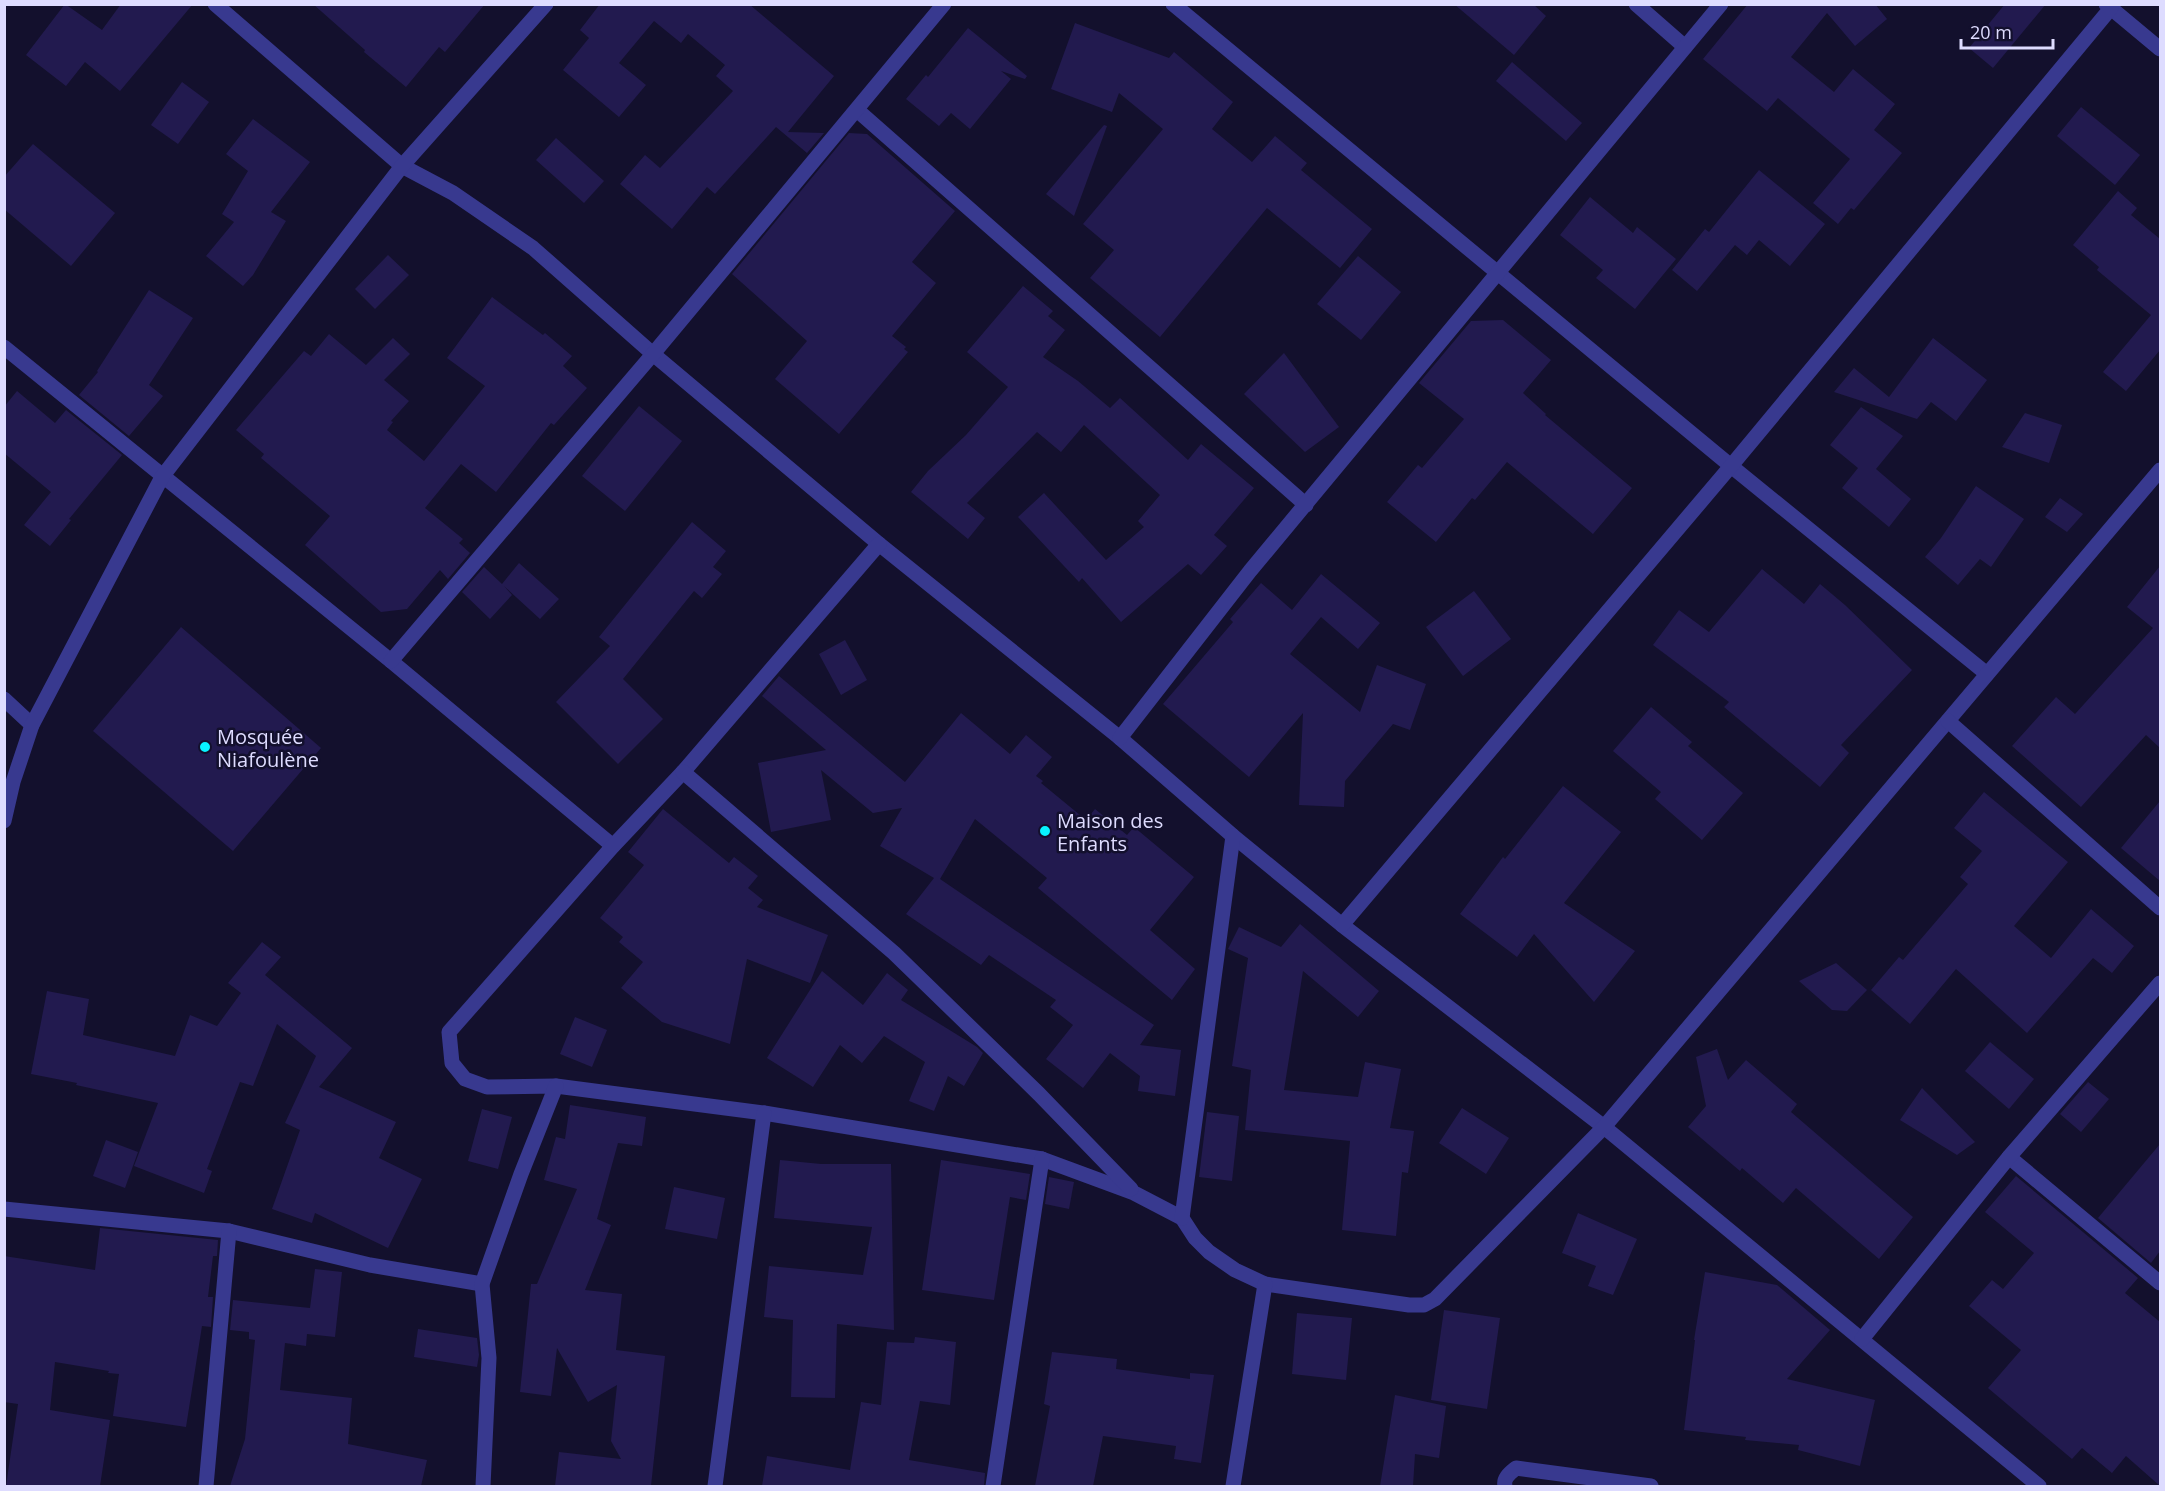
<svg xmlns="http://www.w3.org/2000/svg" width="2165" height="1491" font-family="'Open Sans',sans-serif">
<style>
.building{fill:#221a4f}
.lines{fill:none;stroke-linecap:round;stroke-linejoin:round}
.street{stroke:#38398f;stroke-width:15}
.poi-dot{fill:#08f3ff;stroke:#13102d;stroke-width:2}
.labels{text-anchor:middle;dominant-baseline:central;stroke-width:5;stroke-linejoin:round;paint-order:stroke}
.poi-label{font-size:20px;fill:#dedcff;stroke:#13102d;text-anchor:start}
</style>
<rect width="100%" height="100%" fill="#13102d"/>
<g class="building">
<polygon points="65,4 102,30 121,4 193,4 120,91 85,62 66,86 26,55"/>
<polygon points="313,4 485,4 445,52 439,47 406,87 364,52 365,50"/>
<polygon points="600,4 749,4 834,76 788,132 824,133 807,153 776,127 715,194 707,187 672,229 620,184 645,155 660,168 733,91 716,76 725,65 688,34 681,43 654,21 619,63 646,85 619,117 563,70 589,38 580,30"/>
<polygon points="1454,4 1533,4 1546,16 1514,55"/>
<polygon points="1748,4 1875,4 1887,19 1855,46 1827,13 1791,57 1834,92 1853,69 1895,104 1874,130 1902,153 1854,210 1851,208 1838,224 1813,203 1850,159 1778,98 1767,111 1703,59"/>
<polygon points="2005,4 2046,4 1993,68 1969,48"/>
<polygon points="1075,23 1169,58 1174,52 1233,102 1212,129 1252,162 1275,136 1307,163 1301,170 1372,229 1340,268 1267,208 1160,337 1090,278 1114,250 1083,224 1163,129 1119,93 1112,112 1051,89"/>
<polygon points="968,28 1027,76 1025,79 1001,71 1011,79 970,129 951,113 939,126 906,99 926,75 928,77"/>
<polygon points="1512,62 1582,123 1566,141 1496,81"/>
<polygon points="182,82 209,102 178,144 151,125"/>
<polygon points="2081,107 2140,155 2115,185 2057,136"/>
<polygon points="253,119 310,162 271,212 286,221 253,275 243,286 206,256 234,222 222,214 248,171 226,154"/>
<polygon points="1104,125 1107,126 1074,216 1046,194"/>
<polygon points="849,133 867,134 955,211 912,262 936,283 892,336 906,347 904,349 908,352 839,434 775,379 807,341 732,274"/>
<polygon points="556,138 604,181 584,203 536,160"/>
<polygon points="33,144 115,213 71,266 4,209 4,177"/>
<polygon points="1759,170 1825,224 1790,266 1759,240 1747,255 1735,245 1697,291 1672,270 1705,229 1709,232"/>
<polygon points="2118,191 2137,208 2131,215 2160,239 2160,350 2126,391 2103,372 2151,315 2097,270 2099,267 2073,245"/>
<polygon points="1590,197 1633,233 1637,227 1676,259 1635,309 1596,278 1603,270 1560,235"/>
<polygon points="388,255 409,275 375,309 355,289"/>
<polygon points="1358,256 1401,292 1361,340 1317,304"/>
<polygon points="1023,286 1053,311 1048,316 1065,330 1043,357 1078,381 1110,408 1120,398 1188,460 1201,444 1254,488 1214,535 1227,546 1201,575 1188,564 1121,622 1082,578 1079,582 1018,517 1044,493 1106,560 1144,527 1138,521 1160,495 1084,425 1061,452 1037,432 967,503 985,518 968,539 911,492 928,471 966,435 1008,387 967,352"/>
<polygon points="149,290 193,318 149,385 163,396 129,436 79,395 98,372 97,371"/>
<polygon points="492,297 543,335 545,333 572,356 563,366 587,388 554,425 551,423 496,492 461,464 425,508 463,539 459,543 470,553 448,579 440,570 407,609 381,612 305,545 330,516 261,458 264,454 236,430 304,351 311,356 329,334 366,365 393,338 410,354 384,380 409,401 391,421 393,422 387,430 424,461 485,386 447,358"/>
<polygon points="1503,320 1551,360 1523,393 1546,414 1545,415 1632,488 1593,534 1507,462 1475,500 1472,498 1436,542 1387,502 1418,465 1422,468 1464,419 1419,383 1471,321"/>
<polygon points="1933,338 1987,380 1956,421 1931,402 1917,419 1834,392 1854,368 1889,397"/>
<polygon points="1284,353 1339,427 1305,452 1244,394"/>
<polygon points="17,391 55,423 66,410 122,455 69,519 71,520 50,546 24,525 51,492 4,453 4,407"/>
<polygon points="639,406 682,441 625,511 582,476"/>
<polygon points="1861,407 1903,436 1876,469 1911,499 1889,527 1842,488 1858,468 1830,445"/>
<polygon points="2025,413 2062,425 2049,463 2002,447"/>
<polygon points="1976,486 2024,519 1991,567 1980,559 1958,585 1925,557 1941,538"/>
<polygon points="2060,498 2083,514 2067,532 2045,517"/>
<polygon points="692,522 726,551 713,567 722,574 702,598 694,591 623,679 663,719 618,764 556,702 610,646 599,637"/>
<polygon points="519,563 559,599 540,619 504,586 512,595 490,619 462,592 484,567 502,584"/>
<polygon points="2160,566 2160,748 2146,735 2081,807 2012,746 2056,697 2075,714 2153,628 2127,607"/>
<polygon points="1762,569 1804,604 1820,584 1845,605 1912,670 1841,745 1849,753 1820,787 1724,707 1729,702 1653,645 1679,610 1709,632"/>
<polygon points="1321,574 1380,623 1358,649 1321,617 1290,654 1360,712 1377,665 1426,684 1410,730 1393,724 1345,781 1344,807 1299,805 1303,713 1249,777 1163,704 1233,622 1230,619 1261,583 1292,610"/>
<polygon points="1474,591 1511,639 1463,676 1426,627"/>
<polygon points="181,627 321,748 233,851 93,731"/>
<polygon points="845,640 867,680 841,695 819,654"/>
<polygon points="779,676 905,782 961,713 1010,754 1026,735 1052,757 1036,776 1043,781 1041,783 1086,820 1095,809 1127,835 1134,827 1194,877 1150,930 1195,969 1172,1000 1038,888 1047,878 975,819 940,879 1154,1025 1140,1045 1181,1050 1175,1096 1138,1091 1140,1076 1110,1053 1083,1088 1046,1059 1073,1025 1050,1007 1056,1000 989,955 981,965 906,914 934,878 880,846 902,808 873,813 821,770 831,820 771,832 758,763 826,750 762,696"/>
<polygon points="1651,707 1692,742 1688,746 1743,793 1702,840 1655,799 1661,792 1613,751"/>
<polygon points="1563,786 1621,832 1564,903 1635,951 1594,1002 1534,934 1517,957 1460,914 1503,857 1505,859"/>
<polygon points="1984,792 2068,862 2014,926 2051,958 2091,909 2134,946 2112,973 2093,958 2027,1033 1956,969 1910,1024 1871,990 1899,957 1903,960 1968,884 1960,877 1982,851 1954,828"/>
<polygon points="2160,801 2160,881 2121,848"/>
<polygon points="663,809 729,863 734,857 758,876 748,888 763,900 757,907 828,935 810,983 747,959 730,1044 662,1022 621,988 643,962 619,942 623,937 600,918 644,865 628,852"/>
<polygon points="1300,924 1379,991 1358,1017 1303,971 1284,1090 1358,1097 1365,1062 1401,1069 1390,1128 1414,1131 1408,1173 1402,1172 1396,1236 1342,1230 1350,1141 1245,1130 1251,1070 1232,1066 1248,958 1228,949 1239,927 1281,947"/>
<polygon points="262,942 281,957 265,975 352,1048 319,1087 396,1122 379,1158 422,1179 388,1248 315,1213 312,1223 272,1209 300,1130 285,1123 316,1056 277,1024 253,1086 240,1082 207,1169 212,1171 204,1193 134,1166 158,1103 76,1085 77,1083 31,1074 47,991 89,999 83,1035 175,1056 190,1015 217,1026 241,993 228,983"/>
<polygon points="1836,963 1867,990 1847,1011 1832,1010 1799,981"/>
<polygon points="822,971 863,1005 887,973 908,990 901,1000 977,1047 983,1053 964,1086 948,1076 934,1111 909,1101 925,1062 884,1036 862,1063 840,1045 813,1087 767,1058"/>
<polygon points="575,1017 607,1030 592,1067 560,1054"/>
<polygon points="1990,1042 2034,1079 2009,1109 1965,1071"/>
<polygon points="1717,1049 1728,1080 1746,1060 1797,1104 1791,1112 1913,1217 1879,1259 1796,1188 1783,1203 1742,1168 1740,1171 1688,1127 1706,1106 1696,1057"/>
<polygon points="2088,1082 2109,1099 2081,1132 2060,1114"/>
<polygon points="1922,1088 1975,1142 1957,1155 1900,1120"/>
<polygon points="570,1105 646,1117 642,1146 618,1143 597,1219 611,1225 585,1290 622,1294 616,1350 665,1356 651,1486 555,1486 559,1452 621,1459 611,1441 617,1385 588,1402 557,1348 551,1396 520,1392 531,1284 537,1284 577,1189 544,1180 556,1137 565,1139"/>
<polygon points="1462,1108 1509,1138 1486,1174 1439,1143"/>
<polygon points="482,1109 512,1117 498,1169 468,1161"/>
<polygon points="1207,1112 1239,1116 1232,1181 1199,1177"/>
<polygon points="106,1140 138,1152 125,1188 93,1176"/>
<polygon points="2160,1144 2160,1251 2151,1263 2098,1218"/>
<polygon points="780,1160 821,1164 891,1164 894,1330 837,1324 835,1398 791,1397 793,1320 764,1317 769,1266 863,1275 872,1227 774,1218"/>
<polygon points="941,1160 1030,1174 1026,1200 1010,1197 994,1300 922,1290"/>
<polygon points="2016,1176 2138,1278 2125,1293 2160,1322 2160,1486 2126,1456 2112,1473 2082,1448 2072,1459 1988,1388 2021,1350 1969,1306 1992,1280 2003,1289 2034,1253 1985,1212"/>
<polygon points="1049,1177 1074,1182 1069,1209 1045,1204"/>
<polygon points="674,1187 725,1198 717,1239 665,1229"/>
<polygon points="1578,1213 1637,1239 1613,1295 1588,1286 1596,1266 1562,1253"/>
<polygon points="100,1228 218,1240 217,1256 213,1256 208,1297 213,1297 211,1327 202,1326 186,1427 113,1416 119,1374 108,1373 109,1371 55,1362 50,1410 110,1420 100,1486 6,1486 18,1404 4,1402 4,1256 95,1270"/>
<polygon points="315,1269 342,1272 335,1337 307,1334 306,1346 285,1343 280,1390 352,1398 348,1444 427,1460 421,1486 230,1486 245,1439 255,1340 249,1339 249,1332 230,1330 233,1300 310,1308"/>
<polygon points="1705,1272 1777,1285 1830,1330 1787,1379 1875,1400 1860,1466 1798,1450 1799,1445 1745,1440 1746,1437 1684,1430 1695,1340 1694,1340"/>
<polygon points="1444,1310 1500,1318 1487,1409 1431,1400"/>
<polygon points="1297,1313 1352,1318 1346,1380 1292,1374"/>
<polygon points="418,1329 477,1338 479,1355 477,1367 414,1357"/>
<polygon points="915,1337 956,1342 950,1405 920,1401 909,1460 985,1473 984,1486 762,1486 767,1456 850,1470 861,1402 881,1405 887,1342 914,1343"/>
<polygon points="1052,1352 1117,1359 1116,1369 1190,1379 1190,1373 1214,1375 1201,1463 1174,1459 1176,1446 1103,1436 1093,1486 1035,1486 1050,1406 1044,1404"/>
<polygon points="1395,1395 1446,1406 1439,1458 1415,1454 1413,1486 1380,1486"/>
</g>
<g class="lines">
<g class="street">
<polyline points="215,4 402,166 453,193 533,248 653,354 879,544 1120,738 1233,836 1342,925 1604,1127 2039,1486"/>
<polyline points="1173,4 1731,466 1987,674"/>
<polyline points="1636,4 1685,47"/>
<polyline points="2106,4 2160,49"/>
<polyline points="857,110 1306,505"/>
<polyline points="4,347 391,661 613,846"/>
<polyline points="879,544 683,772 613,846 449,1032 452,1063 465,1079 487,1087 556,1086 764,1113 1042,1159 1134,1193 1182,1218 1195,1238 1209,1252 1235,1270 1265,1284 1409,1305 1424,1305 1435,1299 1604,1127 2160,470"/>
<polyline points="391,661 653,354 944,4"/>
<polyline points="4,699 32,725"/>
<polyline points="1948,721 2160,908"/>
<polyline points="1120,738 1250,571 1721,4"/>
<polyline points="683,772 894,953 1039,1094 1131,1189"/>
<polyline points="4,821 13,782 32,725 162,477 402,166 546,4"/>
<polyline points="1342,925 1731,466 2111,8"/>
<polyline points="2009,1157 2160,1283"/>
<polyline points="4,1209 229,1231 370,1265 482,1284"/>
<polyline points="1182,1218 1233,836"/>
<polyline points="1862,1339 2009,1157 2160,983"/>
<polyline points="206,1486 229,1231"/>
<polyline points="483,1486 489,1358 482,1284 521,1174 556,1086"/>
<polyline points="715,1486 764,1113"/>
<polyline points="993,1486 1042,1159"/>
<polyline points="1233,1486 1265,1284"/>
<path d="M1505 1486C1503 1478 1510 1473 1516 1468L1651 1486"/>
</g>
</g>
<g class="poi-dot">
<circle cx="205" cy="747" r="6"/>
<circle cx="1045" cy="831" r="6"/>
</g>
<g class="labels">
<g class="poi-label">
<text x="217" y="736">Mosquée<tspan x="217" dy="23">Niafoulène</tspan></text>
<text x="1057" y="820">Maison des<tspan x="1057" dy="23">Enfants</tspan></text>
</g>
</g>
<rect width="2165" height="1491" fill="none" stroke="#dedcff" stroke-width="12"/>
<path d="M1961 39v9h92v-9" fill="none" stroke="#dedcff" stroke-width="3"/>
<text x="1970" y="39" font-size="18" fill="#dedcff" stroke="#13102d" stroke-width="4.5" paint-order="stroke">20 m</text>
</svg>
